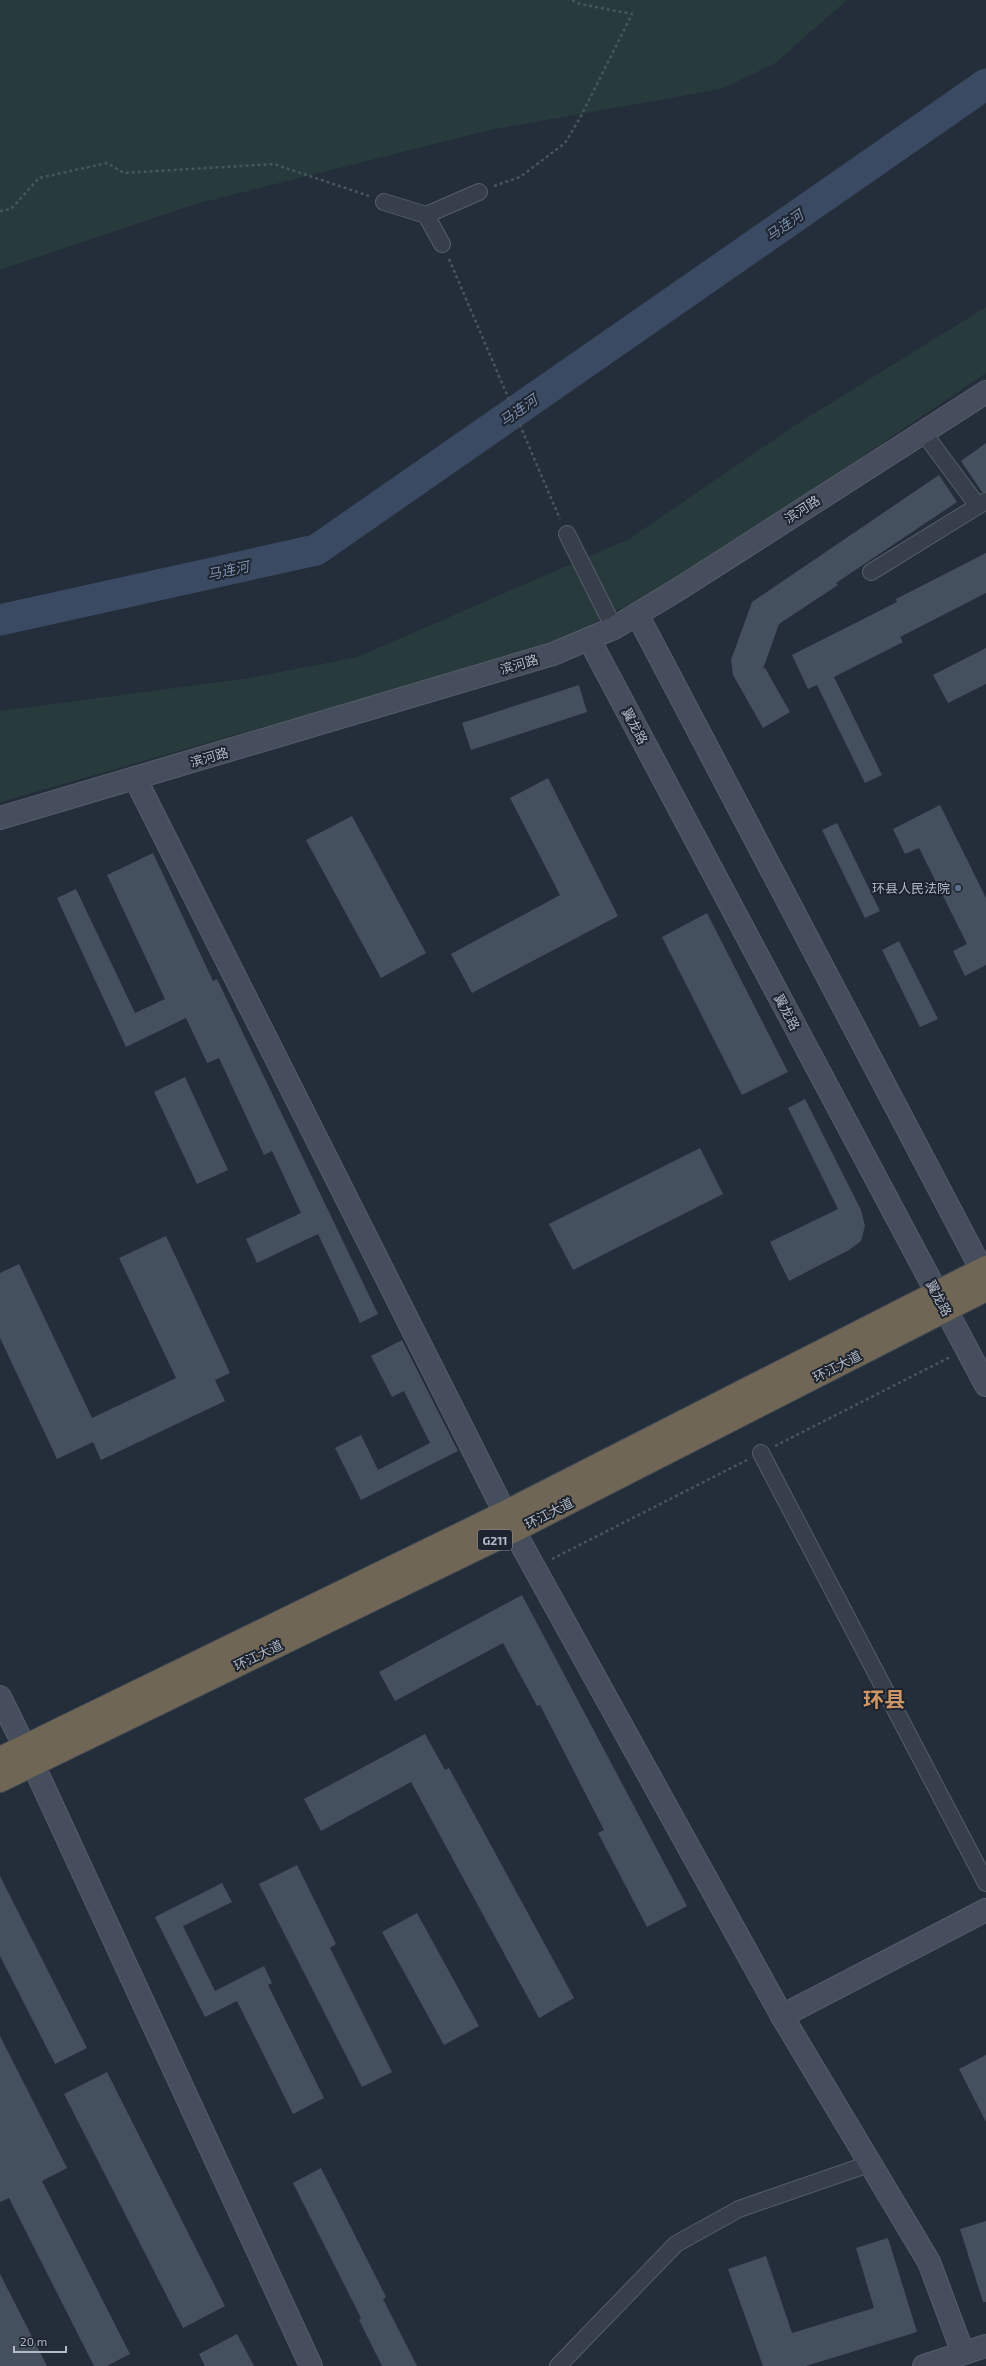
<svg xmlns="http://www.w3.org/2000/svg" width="986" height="2366" font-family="'Exo 2','Noto Sans SC',sans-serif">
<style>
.green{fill:#273a3c}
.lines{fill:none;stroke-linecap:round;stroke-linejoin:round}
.river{stroke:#3a4a62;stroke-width:31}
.building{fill:#45505e}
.street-casing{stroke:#565d68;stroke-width:18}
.secondary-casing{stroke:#565d68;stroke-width:24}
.highway-casing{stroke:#434a55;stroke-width:24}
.path{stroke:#45575a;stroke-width:2.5;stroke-dasharray:3 3;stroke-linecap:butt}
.street{stroke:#373f4a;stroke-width:16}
.secondary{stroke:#464e5d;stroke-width:22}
.highway{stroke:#706655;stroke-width:22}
.service-dot{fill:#5c6f8a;stroke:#1d242f;stroke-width:1.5}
.labels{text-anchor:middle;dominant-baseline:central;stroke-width:4;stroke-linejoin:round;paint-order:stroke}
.shield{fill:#1d242f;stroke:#868d99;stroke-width:1}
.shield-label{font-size:12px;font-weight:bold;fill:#b3bac6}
.street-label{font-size:13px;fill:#b3bac6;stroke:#1d242f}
.poi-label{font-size:13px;fill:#b3bac6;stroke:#1d242f;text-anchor:end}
.water-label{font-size:14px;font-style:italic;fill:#7c8fac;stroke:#1d242f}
.town-label{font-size:21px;font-weight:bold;fill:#cd9666;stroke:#1d242f}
</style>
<rect width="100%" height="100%" fill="#242d3a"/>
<g class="green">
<polygon points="0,0 847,0 774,64 721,89 490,130 192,205 0,270"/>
<polygon points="986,307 986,373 694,570 551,645 0,802 0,711 250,678 357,657 629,539 797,424"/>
</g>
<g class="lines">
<polyline class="river" points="0,620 316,550 986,84"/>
</g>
<g class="building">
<polygon points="986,443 986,492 982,492 961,461"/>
<polygon points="939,475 957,502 836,583 838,585 779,624 763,669 765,668 790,712 763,728 733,675 731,660 752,602"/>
<polygon points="986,553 986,593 900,637 903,642 834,677 882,775 865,783 817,685 808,689 792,655 897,602 896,599"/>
<polygon points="986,648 986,684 948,703 933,675"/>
<polygon points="579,685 587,712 471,750 462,723"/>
<polygon points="548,778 618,916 472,993 451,954 560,895 510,798"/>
<polygon points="940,805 986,898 986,965 965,976 953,951 967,944 919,848 905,854 893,829"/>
<polygon points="352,816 426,953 381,978 306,840"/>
<polygon points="837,823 880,911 865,918 822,830"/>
<polygon points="153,853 213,981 217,979 378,1314 360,1323 318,1234 257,1263 246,1239 301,1213 272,1151 264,1155 219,1058 207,1063 186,1018 126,1047 57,898 76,889 135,1013 165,999 107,875"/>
<polygon points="707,913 788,1072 742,1095 662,937"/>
<polygon points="899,941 938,1019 920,1027 882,950"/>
<polygon points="185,1077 228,1170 197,1184 154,1092"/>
<polygon points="805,1099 861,1210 865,1226 861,1241 849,1250 789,1281 770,1242 838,1209 788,1108"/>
<polygon points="700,1148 723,1194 573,1270 549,1224"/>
<polygon points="166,1236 230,1373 215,1380 225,1401 101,1460 93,1442 57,1459 0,1338 0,1273 19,1264 92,1418 176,1378 119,1258"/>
<polygon points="402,1340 458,1451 361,1500 335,1448 361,1435 378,1470 430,1443 404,1391 392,1397 371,1356"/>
<polygon points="522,1595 687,1906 647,1927 598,1833 604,1830 540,1705 537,1706 503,1643 395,1701 379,1672"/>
<polygon points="425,1734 445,1770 449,1768 574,1998 539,2018 411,1782 321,1831 304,1799"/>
<polygon points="297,1865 336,1944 330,1948 392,2072 362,2087 259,1884"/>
<polygon points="0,1876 87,2048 55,2064 0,1956"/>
<polygon points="222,1883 232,1902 183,1926 215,1991 264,1966 272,1983 268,1985 324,2098 293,2114 237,2001 205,2017 155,1917"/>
<polygon points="417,1913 479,2026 444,2045 382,1932"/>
<polygon points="0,2036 67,2168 42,2181 130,2354 107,2366 94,2366 9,2198 0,2202"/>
<polygon points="986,2055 986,2122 959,2069"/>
<polygon points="107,2072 225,2306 183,2328 64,2094"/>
<polygon points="321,2168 386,2297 383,2299 417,2366 382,2366 359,2320 361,2318 293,2183"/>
<polygon points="986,2221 986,2302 983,2302 960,2229"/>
<polygon points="888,2238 917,2332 806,2366 763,2366 728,2269 766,2256 792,2333 874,2308 856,2248"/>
<polygon points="0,2274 47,2366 0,2366"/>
<polygon points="237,2334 254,2366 205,2366 199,2354"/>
</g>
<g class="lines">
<defs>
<g id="street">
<polyline points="384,202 426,215 442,244"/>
<polyline points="426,215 479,192"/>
<polyline points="923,432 978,506"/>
<polyline points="567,534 614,628"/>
<polyline points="871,572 986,501"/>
<polyline points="761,1453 986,1883"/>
<polyline points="558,2366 676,2244 739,2209 869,2164"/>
</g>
<g id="secondary">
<polyline points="637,614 986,1278"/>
<polyline points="589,639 986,1385"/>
<polyline points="135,778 514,1531 782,2016 929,2262 963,2353"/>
<polyline points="0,818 553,654 614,628 682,587 986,392"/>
<polyline points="0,1697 33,1764 311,2366"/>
<polyline points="782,2016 986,1910"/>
<polyline points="924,2366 986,2346"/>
</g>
<g id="highway">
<polyline points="0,1758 505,1512 986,1267"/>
<polyline points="0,1781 514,1531 986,1290"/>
</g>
</defs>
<use href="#street" class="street-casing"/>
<use href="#secondary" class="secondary-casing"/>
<use href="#highway" class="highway-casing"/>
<g class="path">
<polyline points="494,186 520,177 565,143 581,116 632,14 580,4 571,0"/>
<polyline points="0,211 11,209 39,178 107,163 124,173 274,164 369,196"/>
<polyline points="449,259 560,519"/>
<polyline points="775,1446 950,1357"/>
<polyline points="552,1559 747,1460"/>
</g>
<use href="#street" class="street"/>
<use href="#secondary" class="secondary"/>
<use href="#highway" class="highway"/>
</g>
<circle class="service-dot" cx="958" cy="888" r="4"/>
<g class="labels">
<rect class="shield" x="478" y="1530" width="34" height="20" rx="3"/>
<g class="shield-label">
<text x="495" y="1540">G211</text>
</g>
<g class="street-label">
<text transform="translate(802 509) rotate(-33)">滨河路</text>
<text transform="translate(519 664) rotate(-17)">滨河路</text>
<text transform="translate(635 726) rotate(62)">翼龙路</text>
<text transform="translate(209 757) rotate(-16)">滨河路</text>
<text transform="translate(787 1012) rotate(62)">翼龙路</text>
<text transform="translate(939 1298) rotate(62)">翼龙路</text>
<text transform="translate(837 1366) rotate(-27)">环江大道</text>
<text transform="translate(549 1513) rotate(-27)">环江大道</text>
<text transform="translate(258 1655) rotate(-26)">环江大道</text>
</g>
<g class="poi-label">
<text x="950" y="888">环县人民法院</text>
</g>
<g class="water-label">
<text transform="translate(784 225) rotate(-35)">马连河</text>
<text transform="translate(518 410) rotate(-35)">马连河</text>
<text transform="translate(228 570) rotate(-12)">马连河</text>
</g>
<g class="town-label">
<text x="884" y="1698">环县</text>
</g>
</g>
<path d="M14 2346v6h52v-6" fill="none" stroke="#b3bac6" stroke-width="2"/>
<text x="20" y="2346" font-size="12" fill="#b3bac6" stroke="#1d242f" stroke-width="3" paint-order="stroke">20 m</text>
</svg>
